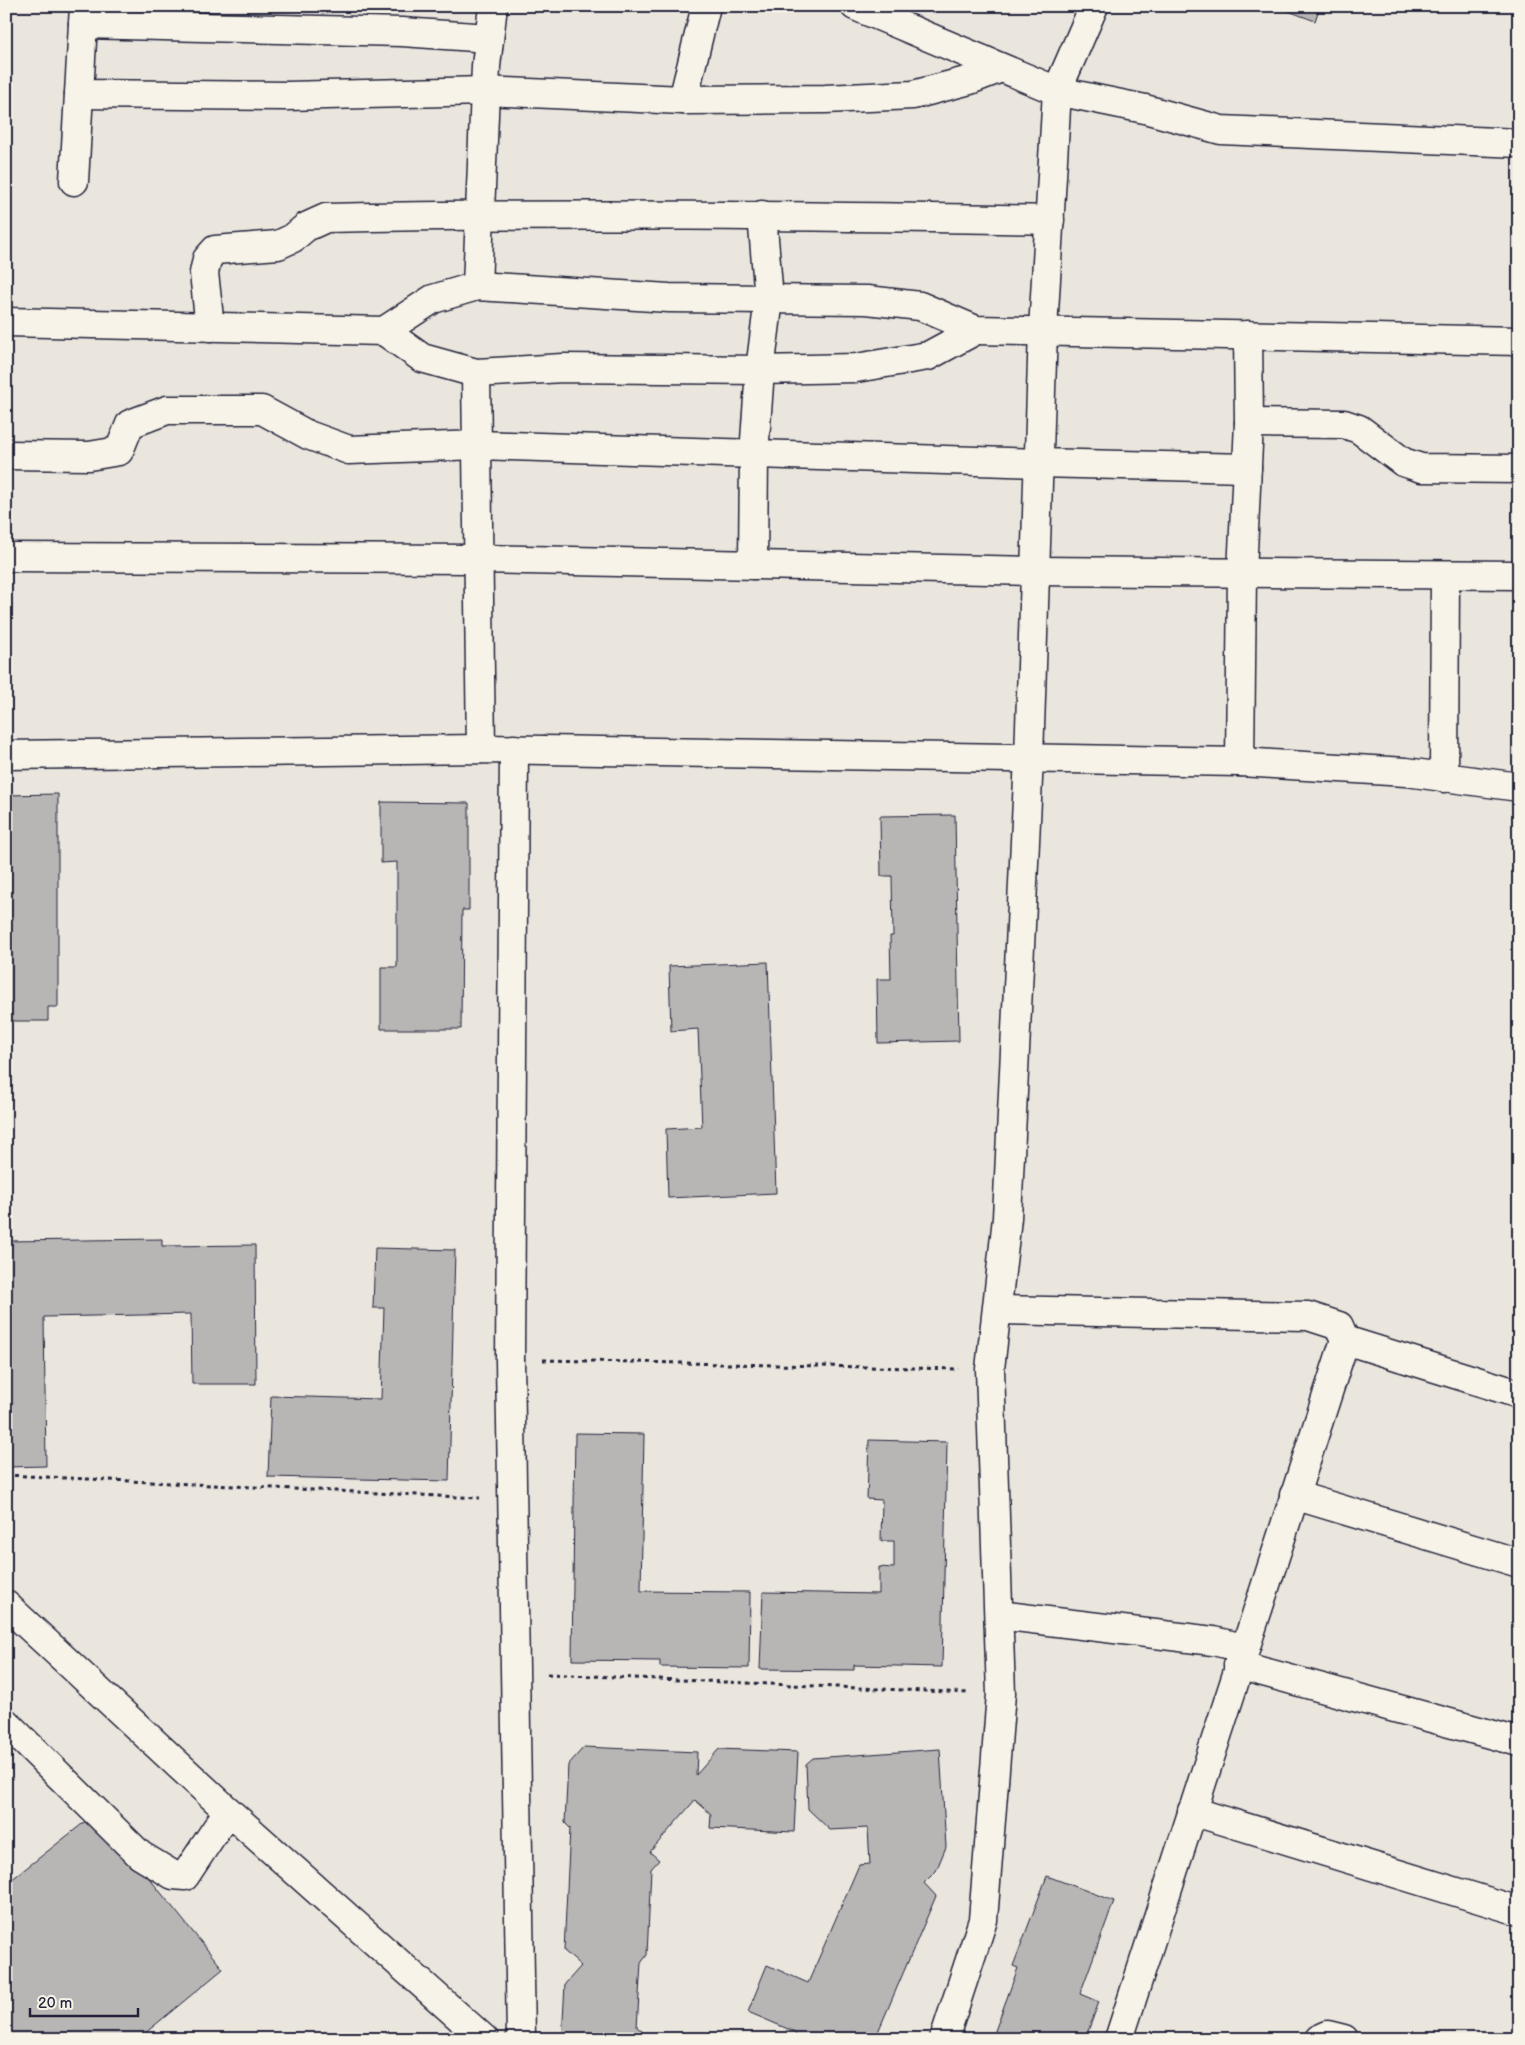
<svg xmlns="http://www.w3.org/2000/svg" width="1525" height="2045" font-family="'Balsamiq Sans',sans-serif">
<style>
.building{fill:#b8b6b5;stroke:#22223b}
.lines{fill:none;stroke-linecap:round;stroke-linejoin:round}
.minor-casing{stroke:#22223b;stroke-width:31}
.path{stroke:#22223b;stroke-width:3;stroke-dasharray:4 4;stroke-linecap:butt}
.minor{stroke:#f7f3e8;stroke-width:28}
</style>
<rect width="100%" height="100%" fill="#eae6de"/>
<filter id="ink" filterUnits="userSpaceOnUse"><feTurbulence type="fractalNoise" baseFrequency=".02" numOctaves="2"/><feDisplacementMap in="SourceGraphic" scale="10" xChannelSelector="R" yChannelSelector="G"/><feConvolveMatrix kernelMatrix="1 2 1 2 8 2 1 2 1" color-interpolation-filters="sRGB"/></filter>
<g filter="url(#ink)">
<g class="building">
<polygon points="1275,6 1320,6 1315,21"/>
<polygon points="58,794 58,1007 48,1007 48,1021 6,1021 6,795"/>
<polygon points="381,802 469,803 469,910 462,910 461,1029 381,1029 381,967 397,967 397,862 381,863"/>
<polygon points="955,815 959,1041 878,1043 877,979 891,979 890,936 893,936 892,876 881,876 880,816"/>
<polygon points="768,962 776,1193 668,1198 666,1129 702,1127 698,1029 671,1031 669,966"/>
<polygon points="162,1239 162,1246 255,1245 256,1384 192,1384 191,1314 44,1317 46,1466 6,1467 6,1241"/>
<polygon points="375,1248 455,1250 449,1481 268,1477 271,1396 381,1399 384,1308 373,1308"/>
<polygon points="575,1433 644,1434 641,1591 750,1592 749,1668 660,1667 660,1661 572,1660"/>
<polygon points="869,1440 947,1442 942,1667 854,1665 854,1670 760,1669 763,1592 879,1594 879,1567 894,1568 894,1541 881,1541 882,1500 867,1499"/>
<polygon points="584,1747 697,1752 696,1775 719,1749 798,1752 794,1832 710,1828 711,1814 695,1800 650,1852 659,1860 651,1869 647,1955 641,1963 637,2027 651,2039 562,2039 565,1984 581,1966 564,1951 570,1828 565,1823 568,1765"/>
<polygon points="940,1749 946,1847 936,1871 924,1883 936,1896 875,2039 796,2039 795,2032 748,2012 767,1965 808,1983 859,1865 870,1864 868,1828 830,1830 808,1809 806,1764 813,1758"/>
<polygon points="96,1813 223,1969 138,2039 6,2039 6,1884"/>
<polygon points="1047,1876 1114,1901 1080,1994 1099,2002 1085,2039 992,2039 1018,1968 1013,1966"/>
</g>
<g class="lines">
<defs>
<g id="minor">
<polyline points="855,6 1057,91 1145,109 1221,130 1519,143"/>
<polyline points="83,24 402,32 489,38"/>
<polyline points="79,94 287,96 485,91 683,100 825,99 913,95 970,80 1001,68"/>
<polyline points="683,100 706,6"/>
<polyline points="74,181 84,6"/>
<polyline points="477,286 486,66 493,6"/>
<polyline points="6,322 384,331 433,299 477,286 669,298 867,300 920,306 976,330 1519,341"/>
<path d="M210 327 204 273 207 259 215 250 278 245 293 238 306 227 326 218C567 213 808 216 1050 220"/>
<polyline points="384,331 422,358 476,373 563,368 760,370 856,368 928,356 976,330"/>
<polyline points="476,373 481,749"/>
<polyline points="1249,423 1344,424 1359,429 1403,462 1421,468 1519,469"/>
<polyline points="6,455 89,456 119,451 130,424 167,410 262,410 308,435 349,450 477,445 1038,463 1247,468"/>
<polyline points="6,557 478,559 1035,571 1519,575"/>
<polyline points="753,565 754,454 760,370 769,299 762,215"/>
<polyline points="514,749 510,1360 521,2039"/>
<polyline points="6,755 481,749 1240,762 1406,772 1519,787"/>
<polyline points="1240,762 1242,573 1249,423 1248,335"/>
<polyline points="1444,778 1445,575"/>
<polyline points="998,1310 1308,1316 1339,1326 1345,1340 1119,2039"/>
<polyline points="1345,1340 1519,1394"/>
<polyline points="1294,1495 1519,1563"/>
<polyline points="6,1605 228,1811 484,2039"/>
<polyline points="999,1615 1213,1641 1244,1648"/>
<polyline points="1238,1665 1519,1742"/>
<polyline points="6,1723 140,1855 173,1875 185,1876 228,1811"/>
<polyline points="1192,1811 1519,1911"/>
<polyline points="944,2039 983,1920 1001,1694 990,1369 1007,1218 1029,758 1043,330 1057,91 1094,6"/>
<polyline points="1319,2039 1328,2035 1344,2039"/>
</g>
</defs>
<use href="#minor" class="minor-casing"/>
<g class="path">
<polyline points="543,1360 959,1369"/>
<polyline points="6,1475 480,1498"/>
<polyline points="547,1674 970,1693"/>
</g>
<use href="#minor" class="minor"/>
</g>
</g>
<rect width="1525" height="2045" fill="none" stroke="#f7f3e8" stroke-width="25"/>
<rect x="12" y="12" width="1500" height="2020" fill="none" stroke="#22223b" stroke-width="2" filter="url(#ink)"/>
<path d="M30 2008v8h108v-8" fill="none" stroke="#22223b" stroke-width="2.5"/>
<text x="38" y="2008" font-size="15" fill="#22223b" stroke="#f7f3e8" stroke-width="4" paint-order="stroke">20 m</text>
</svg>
